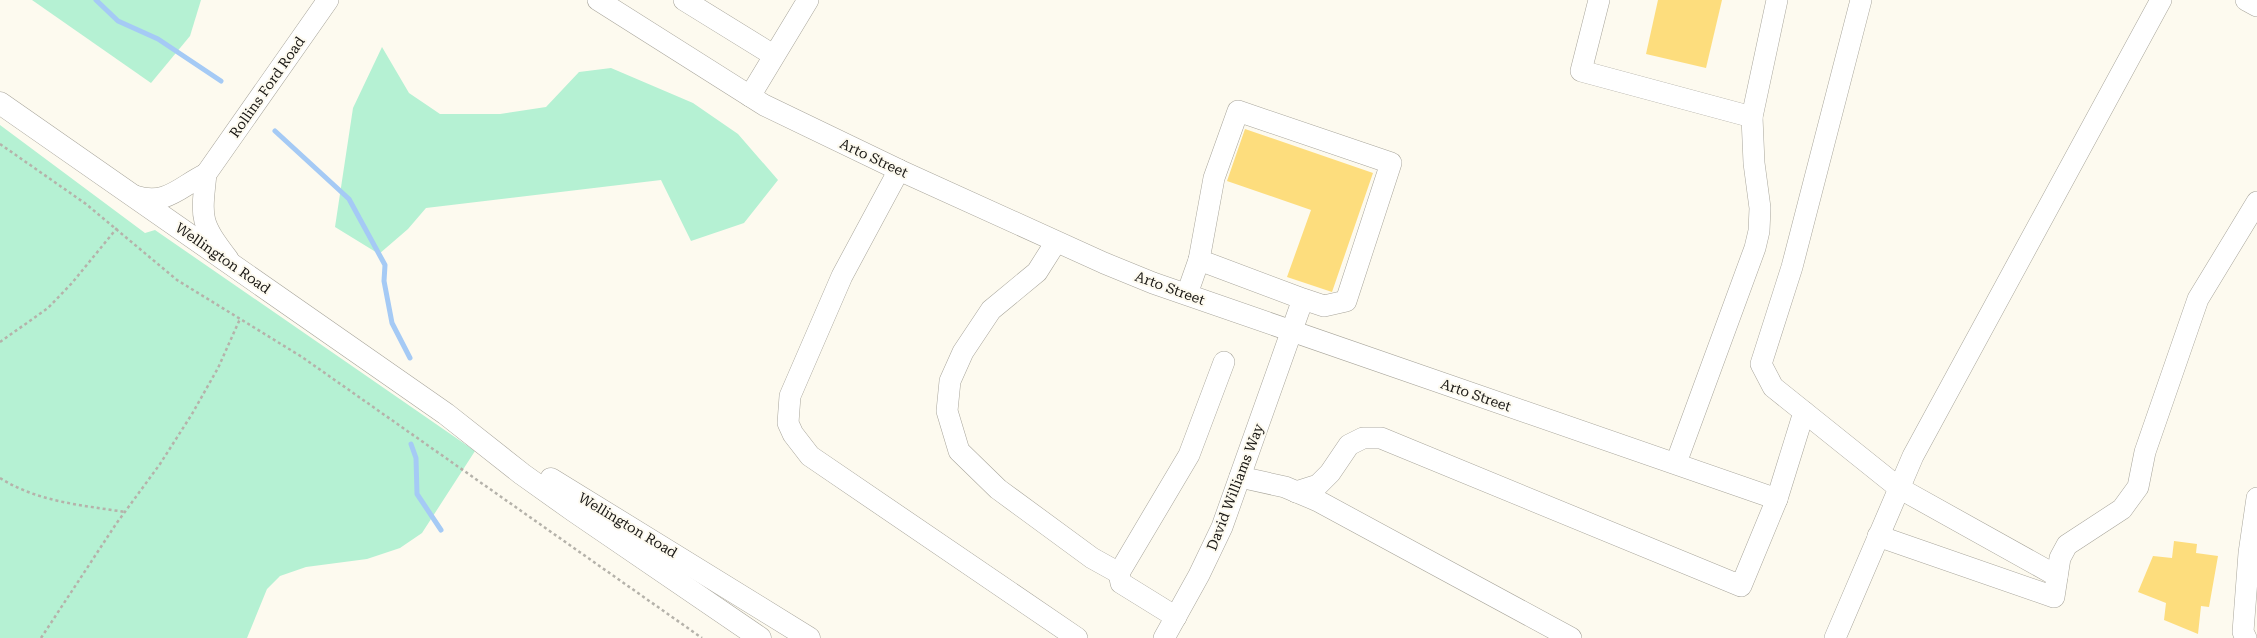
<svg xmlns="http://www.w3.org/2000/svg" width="2257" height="638" font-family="'Roboto Serif',serif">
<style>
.green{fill:#b5f1d3}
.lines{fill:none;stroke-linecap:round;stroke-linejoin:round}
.stream{stroke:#a5caf5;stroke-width:5}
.building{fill:#fddd7d}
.minor-casing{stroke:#a8a59b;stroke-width:22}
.major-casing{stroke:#a8a59b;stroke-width:23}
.path{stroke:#b5b2aa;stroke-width:2.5;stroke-dasharray:3 3;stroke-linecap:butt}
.minor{stroke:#fff;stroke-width:21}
.major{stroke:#fff;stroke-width:22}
.labels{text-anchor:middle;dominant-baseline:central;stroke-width:4;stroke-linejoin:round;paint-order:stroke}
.street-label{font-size:14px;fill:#181613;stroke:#fdfaef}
</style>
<rect width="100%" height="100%" fill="#fdfaef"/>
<g class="green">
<polygon points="32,0 201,0 190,36 151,83"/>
<polygon points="382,47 409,93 440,114 500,114 546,107 579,72 611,68 693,103 738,134 778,180 744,223 691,241 661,180 426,208 408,229 379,254 335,227 353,108"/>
<polygon points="0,125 145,233 155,230 475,451 422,533 400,548 367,559 306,567 280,576 267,589 247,638 0,638"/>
</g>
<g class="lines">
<g class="stream">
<polyline points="96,0 118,21 158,39 221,81"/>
<polyline points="275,131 349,199 385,265 384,281 392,323 410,358"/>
<polyline points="411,444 416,458 417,494 441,530"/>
</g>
</g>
<g class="building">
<polygon points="1658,0 1722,0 1706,68 1646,54"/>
<polygon points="1245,129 1373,173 1332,292 1287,277 1311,210 1227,181"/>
<polygon points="2174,541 2197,544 2196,553 2218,556 2209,607 2201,606 2198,634 2164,620 2166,603 2138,592 2153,556 2172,558"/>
</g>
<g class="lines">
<defs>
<g id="minor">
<polyline points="598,0 764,105 899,170 1104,263 1153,283 1777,499"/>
<polyline points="684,0 773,55"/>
<polyline points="1599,0 1581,71 1752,117"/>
<polyline points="1861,0 1792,267 1761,364 1773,387 1899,488 2057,576"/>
<polyline points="2246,0 2257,6"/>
<polyline points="750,96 808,0"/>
<polyline points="899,170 842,276 790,396 788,423 793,434 810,456 1077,638"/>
<path d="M135 196C167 206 179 187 206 174"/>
<polyline points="1056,242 1037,272 991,310 963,352 950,381 947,411 959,451 998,489 1092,558 1119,573"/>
<path d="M228 259C200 222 201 220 206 174L328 0"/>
<polyline points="1187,294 1199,260"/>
<polyline points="1676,463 1755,248 1759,231 1760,208 1754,163 1752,117 1777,0"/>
<polyline points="1240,477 1285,487 1318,501 1571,638"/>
<polyline points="1296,492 1318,485 1330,473 1349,445 1363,438 1381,438 1741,586 1777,499 1804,412"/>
<polyline points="1878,536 2054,597 2060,558 2067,545 2122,509 2138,487 2145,452 2198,299 2257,202"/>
<polyline points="1176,617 1121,583 1119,573 1189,455 1224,362"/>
<polyline points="1164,638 1199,575 1222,527 1303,299 1199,260 1214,178 1238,111 1391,163 1346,301 1324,306 1303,299"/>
<polyline points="1835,638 1913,456 2161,0"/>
<polyline points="2246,638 2243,632 2249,553 2257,498"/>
</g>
<g id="major">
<polyline points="0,103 446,414 522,474 574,511 760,638"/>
<polyline points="551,479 809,638"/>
</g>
</defs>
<use href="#minor" class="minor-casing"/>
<use href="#major" class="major-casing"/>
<g class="path">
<polyline points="0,144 86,204 177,280 302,357 702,638"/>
<polyline points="0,342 48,308 72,283 117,228"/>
<path d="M0 478C38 502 81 505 125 512"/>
<polyline points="41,638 116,524 160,464 192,414 218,368 240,319"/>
</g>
<use href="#minor" class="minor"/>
<use href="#major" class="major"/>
</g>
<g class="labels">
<g class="street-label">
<text transform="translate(267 87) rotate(-55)">Rollins Ford Road</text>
<text transform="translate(874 158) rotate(25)">Arto Street</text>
<text transform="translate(223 258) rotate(35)">Wellington Road</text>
<text transform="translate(1170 288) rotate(20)">Arto Street</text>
<text transform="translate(1476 395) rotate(19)">Arto Street</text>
<text transform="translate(1235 487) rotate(-69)">David Williams Way</text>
<text transform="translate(628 525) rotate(31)">Wellington Road</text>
</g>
</g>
</svg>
